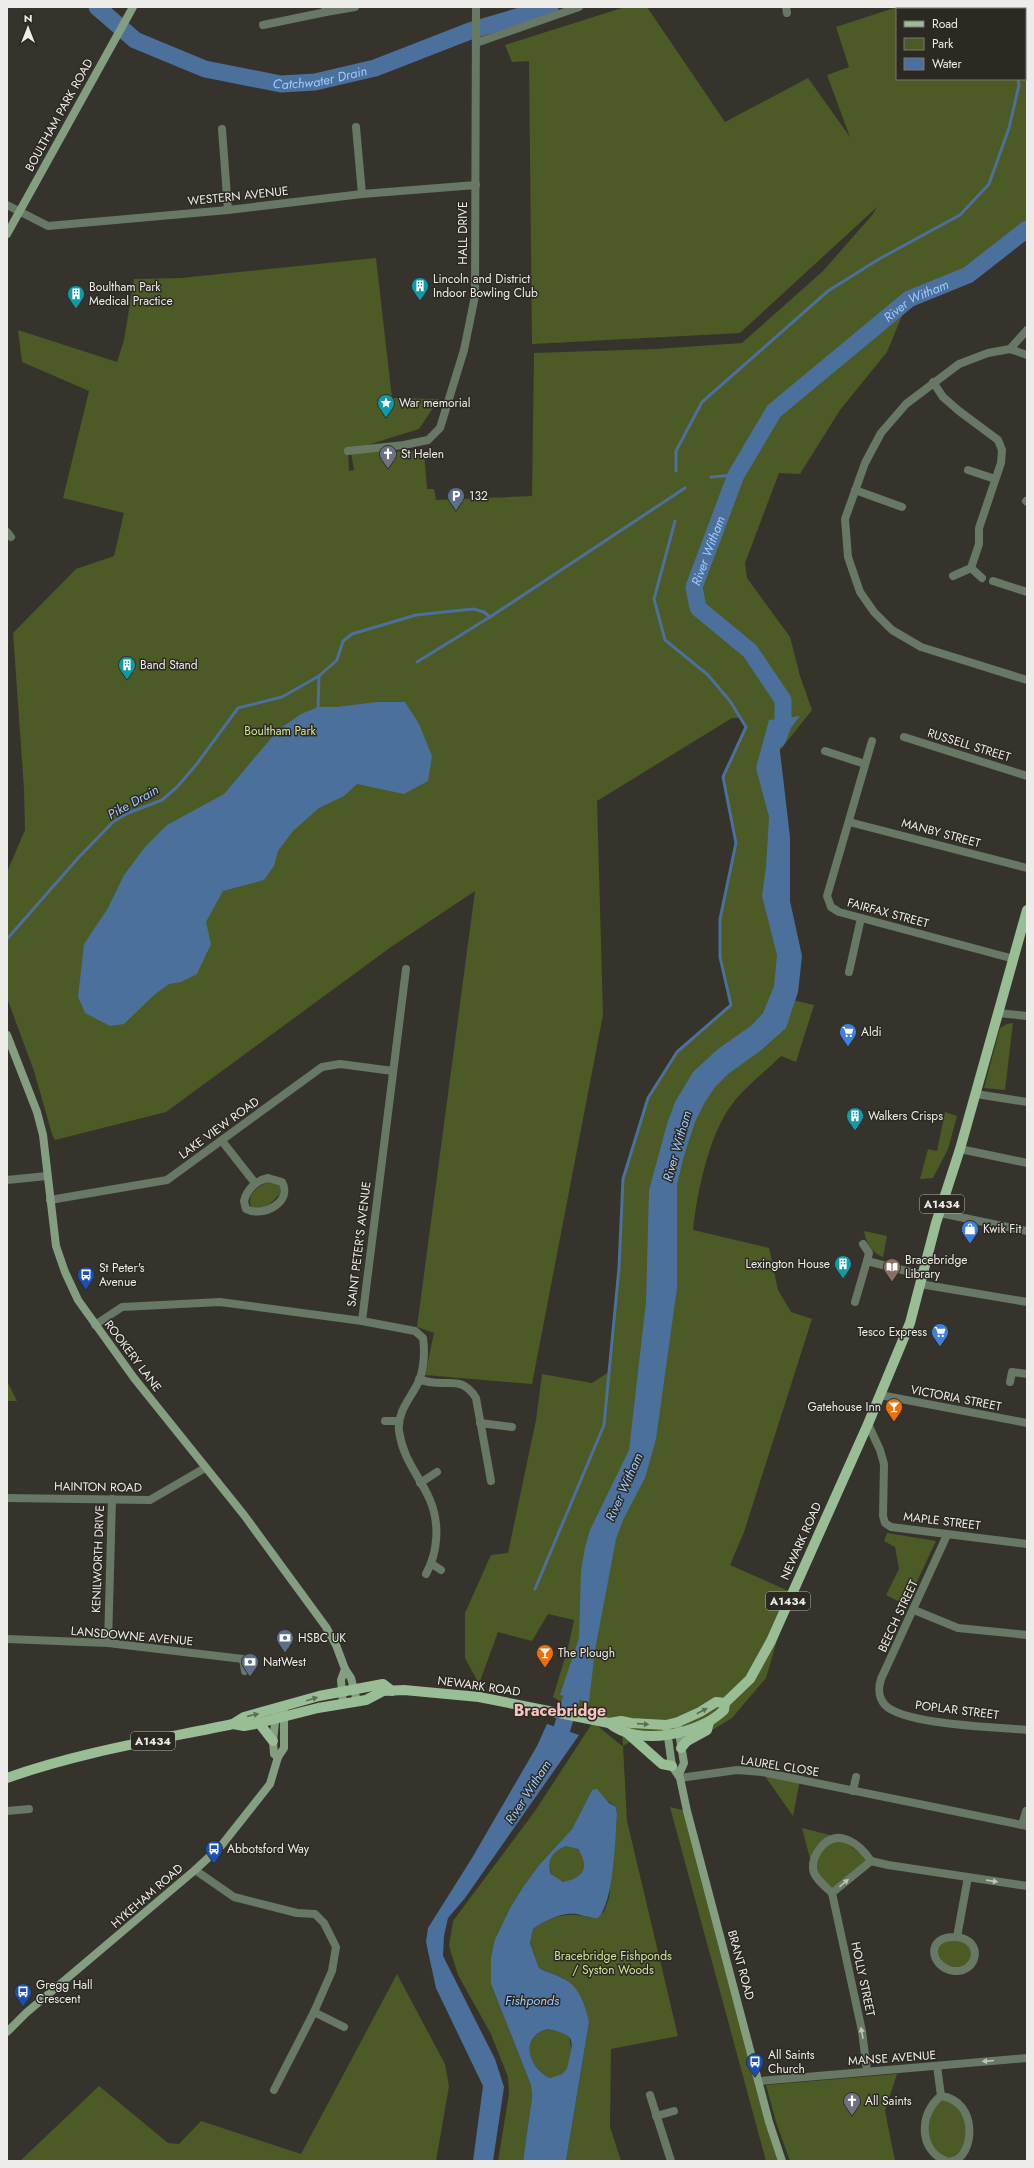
<svg xmlns="http://www.w3.org/2000/svg" width="1034" height="2168" font-family="Jost,sans-serif">
<style>
.green{fill:#4c5a25;fill-rule:evenodd}
.water{fill:#4b709b;fill-rule:evenodd}
.lines{fill:none;stroke-linecap:round;stroke-linejoin:round}
.stream{stroke:#4b709b;stroke-width:3}
.river{stroke:#4b709b;stroke-width:17}
.street{stroke:#677865;stroke-width:8}
.secondary{stroke:#849f80;stroke-width:8}
.primary{stroke:#99bd95;stroke-width:10}
.oneway{fill:#5d6c56}
.oneway2{fill:#bfc3ba}
.labels{text-anchor:middle;dominant-baseline:central;stroke-width:3;stroke-linejoin:round;paint-order:stroke}
.shield{fill:#2c2923;stroke:#b4b2ad;stroke-width:1}
.shield-label{font-size:11px;font-weight:bold;fill:#eeece8}
.street-label{font-size:12px;fill:#eeece8;stroke:#2c2923}
.poi-label{font-size:12px;fill:#eeece8;stroke:#2c2923;text-anchor:start}
.park-label{font-size:12px;fill:#cee795;stroke:#2c2923}
.water-label{font-size:13px;font-style:italic;fill:#9ecbff;stroke:#2c2923}
.district-label{font-size:16px;font-weight:bold;fill:#f7c3c1;stroke:#2c2923}
</style>
<rect width="100%" height="100%" fill="#36332d"/>
<g class="green">
<path d="M625 7H647L725 122 808 78 850 137 827 75 849 67 836 27 897 7H1027V229L968 275 909 299 887 352 840 410 800 474 779 473 745 563 747 578 790 637 800 676 812 710 765 769 784 998 814 1005 796 1062 781 1056C766 1071 746 1086 733 1103 709 1133 697 1193 693 1230L769 1248 778 1290 791 1312 812 1319 744 1532 730 1565 791 1592 766 1678 732 1718 699 1738 646 1732 623 1746 627 1821 678 2036 611 2049 610 2127 621 2161H566L589 2022 563 1978 539 1968 530 1942 533 1929C552 1916 568 1911 590 1918L604 1912 609 1898 617 1815 616 1807 592 1790 572 1829 539 1865 523 1887 510 1908 495 1939 491 1984 531 2085 532 2097 523 2161H498L509 2094 508 2077 491 2034 458 1975 449 1946 453 1921 535 1811 593 1722 553 1697 568 1648 574 1620 548 1614 532 1641 498 1632 479 1684 465 1658V1613L491 1555 508 1553 536 1420 542 1374 592 1383 609 1372 619 1268 623 1179 648 1098 677 1052 731 1005 720 957V919L736 843 723 777 746 727 740 718H732L597 801 603 1015 532 1384 425 1375 434 1333 417 1327 475 891 391 947 166 1112 55 1140 52 1134 34 1071 7 998V872L25 830 24 789 13 633 76 569 114 556 124 513 63 498 89 391 22 362 18 330 117 362 124 340 134 279 181 278 376 258 392 398 439 399 419 429 348 451 349 471 354 470 351 452 424 451 427 489H434L436 500 532 496 534 353 655 349 742 343 823 271 873 214 877 207 740 333 532 344 529 61 512 62 505 45ZM897 9H1025V79H897ZM594 1723 622 1729 623 1746H622Z"/>
<polygon points="1013,1023 1005,1090 984,1088 1000,1028 1007,1024"/>
<polygon points="945,1112 957,1116 948,1149 933,1178 920,1179 928,1149 937,1151"/>
<path d="M268 1182H276L280 1187V1194C271 1203 265 1210 252 1209 245 1195 257 1187 268 1182Z"/>
<path d="M864 1231 887 1236 883 1257C872 1253 866 1243 864 1231Z"/>
<polygon points="7,1381 17,1401 7,1401"/>
<polygon points="887,1533 936,1541 906,1605 886,1595 899,1569 895,1547 884,1541"/>
<polygon points="762,1772 800,1780 793,1816"/>
<polygon points="670,1807 687,1811 782,2161 766,2161"/>
<polygon points="802,1828 838,1837 871,1861 832,1893 813,1870"/>
<circle cx="567" cy="1864" r="18"/>
<polygon points="949,1936 975,1948 965,1969 940,1964 935,1946"/>
<polygon points="397,1974 445,2064 449,2086 436,2161 20,2161 99,2086 168,2143 179,2144 201,2121 301,2154"/>
<path d="M548 2029 567 2034C573 2041 572 2062 567 2070 563 2075 556 2076 550 2078 528 2068 519 2037 548 2029Z"/>
<polygon points="897,2074 885,2111 895,2161 790,2161 776,2122 766,2085"/>
<path d="M948 2097 969 2120 963 2154 946 2161 926 2139C928 2115 924 2106 948 2097Z"/>
</g>
<g class="water">
<polygon points="377,702 405,702 419,724 432,756 428,781 404,794 357,784 344,796 319,808 293,831 278,851 274,866 264,880 223,891 206,922 211,944 197,974 181,982 169,984 154,995 124,1024 110,1026 85,1013 78,997 84,944 108,908 124,875 145,847 167,825 224,794 278,730 301,714 318,707 336,707"/>
<polygon points="800,716 779,743 790,837 790,901 802,956 798,992 786,1028 760,1051 728,1074 715,1087 705,1102 695,1122 683,1159 677,1185 677,1288 656,1439 645,1478 623,1520 616,1539 595,1650 589,1702 560,1695 579,1638 581,1571 585,1547 590,1530 629,1450 646,1302 649,1190 667,1124 675,1102 693,1072 718,1049 752,1025 763,1013 774,986 777,955 762,896 766,867 769,817 756,768 769,720"/>
<polygon points="547,1724 579,1735 465,1898 448,1918 444,1936 443,1956 495,2059 504,2087 493,2161 473,2161 483,2086 436,1988 426,1942 428,1928 472,1858 537,1746"/>
<path d="M597 1789 609 1803 616 1807 617 1815C615 1839 614 1902 598 1918 590 1918 585 1916 577 1914 561 1912 546 1920 533 1929L530 1943 539 1968C546 1972 555 1974 562 1978 580 1986 585 2005 589 2022L566 2161H523L532 2097 531 2085 491 1984V1958L495 1939 510 1908 523 1887 539 1865 572 1829 592 1790ZM566 1846 578 1849C590 1867 584 1878 563 1882L551 1874C546 1861 552 1851 566 1846ZM548 2029C580 2036 572 2042 567 2069L562 2074 550 2078C528 2068 519 2036 548 2029Z"/>
</g>
<g class="lines">
<g class="stream">
<polyline points="1004,7 1004,9"/>
<polyline points="676,471 676,451 702,402 828,291 879,259 960,215 989,184 1009,128 1019,85 1018,79"/>
<polyline points="711,477 736,475"/>
<polyline points="417,662 490,617 685,488"/>
<polyline points="318,707 319,676 337,660 343,641 352,634 416,615 473,609 484,612 490,617"/>
<polyline points="7,939 79,857 113,822 126,814 162,800 177,787 196,765 238,708 282,697 319,676"/>
<polyline points="535,1589 604,1425 619,1268 623,1179 648,1098 677,1052 731,1005 720,957 720,919 736,843 723,777 746,727 730,701 708,675 665,640 654,599 675,521"/>
</g>
<g class="river">
<path id="s1" d="M97 7 135 40 159 50 205 69 281 84 315 82 375 68 470 31 550 7"/>
<path id="s2" d="M777 740 783 725V700L750 651 698 608 694 587 736 475 774 411 909 299 968 275 1027 229"/>
<polyline points="555,1751 578,1677"/>
</g>
<g class="street">
<polyline points="786,7 787,13"/>
<polyline points="326,12 355,7"/>
<polyline points="263,25 326,12 325,7"/>
<polyline points="476,43 579,7"/>
<polyline points="356,127 362,194"/>
<polyline points="222,129 228,210"/>
<polyline points="7,205 48,226 228,210 362,194 476,185"/>
<polyline points="1010,349 1027,330"/>
<polyline points="1027,355 1010,349 988,353 959,364 906,404 881,433 865,463 845,519 848,557 860,592 874,612 892,630 921,647 1027,680"/>
<polyline points="933,382 943,397 959,411 998,440 1002,450 1001,463 979,528 979,544 971,568 953,576"/>
<polyline points="348,451 404,445 428,440 440,428 464,350 475,296 476,7"/>
<polyline points="968,470 995,479"/>
<polyline points="855,490 902,507"/>
<polyline points="1026,501 1027,502"/>
<polyline points="7,532 11,537"/>
<polyline points="971,568 982,578"/>
<polyline points="993,581 1027,592"/>
<polyline points="904,737 1027,776"/>
<polyline points="872,741 827,896 831,907 839,912 1014,959"/>
<polyline points="825,751 865,764"/>
<polyline points="849,822 1027,868"/>
<polyline points="849,972 861,918"/>
<polyline points="998,1013 1027,1016"/>
<polyline points="976,1094 1027,1102"/>
<polyline points="222,1141 255,1183"/>
<polyline points="960,1149 1027,1163"/>
<path d="M268 1178 282 1182C293 1202 263 1218 246 1209L244 1201C247 1189 257 1180 268 1178Z"/>
<polyline points="7,1180 47,1176"/>
<polyline points="50,1200 167,1180 322,1067 340,1064 393,1071"/>
<polyline points="940,1213 1027,1231"/>
<polyline points="863,1244 869,1253 867,1261"/>
<polyline points="920,1284 1027,1302"/>
<polyline points="855,1302 867,1261 922,1275"/>
<path d="M362 1321 415 1331 423 1338C425 1351 424 1368 419 1381 411 1398 397 1411 399 1431 403 1460 419 1475 430 1500 440 1524 438 1552 426 1574"/>
<polyline points="95,1325 122,1307 220,1302 362,1321 406,969"/>
<path d="M419 1379C444 1390 460 1372 476 1398L491 1481"/>
<polyline points="1010,1382 1012,1372 1027,1374"/>
<polyline points="880,1395 1027,1423"/>
<polyline points="385,1421 399,1421"/>
<polyline points="480,1423 512,1427"/>
<polyline points="868,1424 880,1450 884,1464 883,1516 885,1523 891,1527 1027,1544"/>
<polyline points="420,1483 437,1472"/>
<polyline points="7,1498 150,1500 205,1468"/>
<path d="M947 1535 881 1679C878 1689 878 1697 885 1705 904 1725 998 1727 1027 1730"/>
<polyline points="432,1564 441,1570"/>
<polyline points="914,1610 958,1628 1027,1635"/>
<polyline points="7,1639 108,1643 243,1659 245,1671"/>
<polyline points="108,1643 112,1499"/>
<polyline points="680,1778 737,1770 762,1772 1027,1826"/>
<polyline points="853,1791 856,1777"/>
<polyline points="7,1811 29,1809"/>
<polyline points="1022,1825 1026,1811"/>
<polyline points="195,1870 234,1897 297,1913 315,1914 324,1923 336,1947 332,1971 314,2012 274,2090"/>
<path d="M832 1893C826 1887 814 1878 813 1869 812 1860 816 1853 821 1847 838 1827 860 1844 871 1861"/>
<path d="M957 1937C924 1935 930 1968 954 1971 977 1973 985 1941 957 1937L968 1877"/>
<polyline points="314,2012 344,2027"/>
<polyline points="937,2066 941,2096"/>
<polyline points="867,2071 862,2031 832,1893 871,1861 888,1865 1027,1886"/>
<polyline points="760,2081 1027,2058"/>
<polyline points="650,2095 671,2161"/>
<polyline points="656,2116 674,2111"/>
<path d="M946 2161C918 2150 919 2113 941 2096 980 2101 974 2158 952 2161"/>
</g>
<g class="secondary">
<polyline points="7,234 133,7"/>
<polyline points="7,1035 37,1112 43,1135 56,1246 65,1272 78,1300 134,1378 244,1515 326,1627 336,1645 345,1669 351,1678 357,1701"/>
<polyline points="343,1704 341,1680 345,1669"/>
<polyline points="276,1713 273,1741 274,1754 278,1757"/>
<polyline points="678,1727 684,1763 679,1774"/>
<polyline points="667,1730 672,1766 680,1778 687,1811 769,2122 782,2161"/>
<polyline points="7,2032 26,2013 195,1870 221,1846 270,1784 278,1757 284,1748 284,1711"/>
</g>
<g class="primary">
<polyline points="259,1723 273,1741"/>
<path d="M609 1723C637 1747 699 1735 724 1710L725 1703 750 1679 771 1641 868 1424 910 1323 936 1223 960 1149 1027 910"/>
<polyline points="233,1724 244,1717 319,1696 383,1684 392,1691"/>
<polyline points="626,1732 662,1764 672,1766"/>
<polyline points="681,1748 687,1741 707,1730 709,1722"/>
<path d="M7 1778C80 1752 157 1740 233 1724L244 1726 255 1724 318 1708 366 1700 383 1691 404 1690 479 1697 609 1723 621 1721 631 1723 666 1725 678 1722 700 1712 716 1702 725 1703"/>
</g>
</g>
<defs><path id="oneway-solid" d="M-6-.8H1V-3.2L6.5 0L1 3.2V.8H-6Z"/></defs>
<g class="oneway">
<use href="#oneway-solid" transform="translate(312 1699) rotate(-17)"/>
<use href="#oneway-solid" transform="translate(702 1711) rotate(-28)"/>
<use href="#oneway-solid" transform="translate(253 1715) rotate(-13)"/>
<use href="#oneway-solid" transform="translate(643 1724) rotate(4)"/>
</g>
<g class="oneway2">
<use href="#oneway-solid" transform="translate(992 1881) rotate(8)"/>
<use href="#oneway-solid" transform="translate(844 1883) rotate(-40)"/>
<use href="#oneway-solid" transform="translate(862 2033) rotate(-100)"/>
<use href="#oneway-solid" transform="translate(988 2061) rotate(175)"/>
</g>
<defs>
<symbol id="building-pin" viewBox="-11 -11 22 30"><path d="M0 17L-7.5 6A9.5 9.5 0 1 1 7.5 6Z" fill="#0f9aa8" stroke="#2c2923"/><path d="M-4-6H4V6H1V3H-1V6H-4ZM-2.5-4.3h1.7v1.8h-1.7ZM.8-4.3h1.7v1.8H.8ZM-2.5-1h1.7V.8h-1.7ZM.8-1h1.7V.8H.8Z" fill="#fff"/></symbol>
<symbol id="sight-pin" viewBox="-11 -11 22 30"><path d="M0 17L-7.5 6A9.5 9.5 0 1 1 7.5 6Z" fill="#0f9aa8" stroke="#2c2923"/><path d="M0-6L1.8-2.2L6-1.7L2.9 1.2L3.7 5.4L0 3.3L-3.7 5.4L-2.9 1.2L-6-1.7L-1.8-2.2Z" fill="#fff"/></symbol>
<symbol id="church-pin" viewBox="-11 -11 22 30"><path d="M0 17L-7.5 6A9.5 9.5 0 1 1 7.5 6Z" fill="#6b7280" stroke="#2c2923"/><path d="M-1.2-6h2.4v3.5h3.3v2.4h-3.3V6h-2.4V-.1h-3.3v-2.4h3.3Z" fill="#fff"/></symbol>
<symbol id="parking-pin" viewBox="-11 -11 22 30"><path d="M0 17L-7.5 6A9.5 9.5 0 1 1 7.5 6Z" fill="#5c6f8a" stroke="#2c2923"/><path d="M-3.5-5.5H1a3.5 3.5 0 0 1 0 7H-1V5.5H-3.5ZM-1-3.4V-.6H.8a1.4 1.4 0 0 0 0-2.8Z" fill="#fff"/></symbol>
<symbol id="supermarket-pin" viewBox="-11 -11 22 30"><path d="M0 17L-7.5 6A9.5 9.5 0 1 1 7.5 6Z" fill="#3f7fe0" stroke="#2c2923"/><path d="M-6-5.5h2.5l.6 2H6L4.5 2H-2.5L-4.4-4H-6ZM-1.5 3.2a1.3 1.3 0 1 0 .1 0ZM3 3.2a1.3 1.3 0 1 0 .1 0Z" fill="#fff"/></symbol>
<symbol id="shop-pin" viewBox="-11 -11 22 30"><path d="M0 17L-7.5 6A9.5 9.5 0 1 1 7.5 6Z" fill="#3f7fe0" stroke="#2c2923"/><path d="M-5-2.5h2.3a2.7 3.5 0 0 1 5.4 0H5L5.5 6h-11ZM-1.5-2.5h3a1.5 2.3 0 0 0-3 0Z" fill="#fff"/></symbol>
<symbol id="library-pin" viewBox="-11 -11 22 30"><path d="M0 17L-7.5 6A9.5 9.5 0 1 1 7.5 6Z" fill="#8d6e63" stroke="#2c2923"/><path d="M-6-4Q-3-5.5-.7-3.5V5Q-3 3-6 4ZM6-4Q3-5.5 .7-3.5V5Q3 3 6 4Z" fill="#fff"/></symbol>
<symbol id="bus-pin" viewBox="-11 -11 22 30"><path d="M0 17L-7.5 6A9.5 9.5 0 1 1 7.5 6Z" fill="#1a4fb4" stroke="#2c2923"/><path d="M-5-6H5V4H4V6H2V4H-2V6H-4V4H-5ZM-3.5-4V0h7V-4ZM-3.5 1.2v1.5H-2V1.2ZM2 1.2v1.5H3.5V1.2Z" fill="#fff"/></symbol>
<symbol id="bar-pin" viewBox="-11 -11 22 30"><path d="M0 17L-7.5 6A9.5 9.5 0 1 1 7.5 6Z" fill="#e8710a" stroke="#2c2923"/><path d="M-6-5H6L.8 .8V4.5H3.5V6h-7V4.5H-.8V.8Z" fill="#fff"/></symbol>
<symbol id="bank-pin" viewBox="-11 -11 22 30"><path d="M0 17L-7.5 6A9.5 9.5 0 1 1 7.5 6Z" fill="#5c6f8a" stroke="#2c2923"/><path d="M-6-4H6V4H-6ZM0-2.3a2.3 2.3 0 1 0 0 4.6a2.3 2.3 0 1 0 0-4.6Z" fill="#fff"/></symbol>
</defs>
<g fill-rule="evenodd">
<use href="#building-pin" x="410" y="276" width="20" height="27"/>
<use href="#building-pin" x="66" y="284" width="20" height="27"/>
<use href="#sight-pin" x="376" y="393" width="20" height="27"/>
<use href="#church-pin" x="378" y="444" width="20" height="27"/>
<use href="#parking-pin" x="446" y="486" width="20" height="27"/>
<use href="#building-pin" x="117" y="655" width="20" height="27"/>
<use href="#supermarket-pin" x="838" y="1022" width="20" height="27"/>
<use href="#building-pin" x="845" y="1106" width="20" height="27"/>
<use href="#shop-pin" x="960" y="1219" width="20" height="27"/>
<use href="#building-pin" x="833" y="1254" width="20" height="27"/>
<use href="#library-pin" x="882" y="1257" width="20" height="27"/>
<use href="#bus-pin" x="76" y="1265" width="20" height="27"/>
<use href="#supermarket-pin" x="930" y="1322" width="20" height="27"/>
<use href="#bar-pin" x="884" y="1397" width="20" height="27"/>
<use href="#bank-pin" x="275" y="1628" width="20" height="27"/>
<use href="#bar-pin" x="535" y="1643" width="20" height="27"/>
<use href="#bank-pin" x="240" y="1652" width="20" height="27"/>
<use href="#bus-pin" x="204" y="1839" width="20" height="27"/>
<use href="#bus-pin" x="13" y="1982" width="20" height="27"/>
<use href="#bus-pin" x="745" y="2052" width="20" height="27"/>
<use href="#church-pin" x="842" y="2091" width="20" height="27"/>
</g>
<g class="labels">
<g class="shield">
<rect x="920" y="1195" width="44" height="18" rx="3"/>
<rect x="766" y="1592" width="44" height="18" rx="3"/>
<rect x="131" y="1732" width="44" height="18" rx="3"/>
</g>
<g class="shield-label">
<text x="942" y="1204">A1434</text>
<text x="788" y="1601">A1434</text>
<text x="153" y="1741">A1434</text>
</g>
<g class="street-label">
<text transform="translate(59 115) rotate(-61)">BOULTHAM PARK ROAD</text>
<text transform="translate(238 196) rotate(-6)">WESTERN AVENUE</text>
<text transform="translate(463 233) rotate(-90)">HALL DRIVE</text>
<text transform="translate(969 745) rotate(17)">RUSSELL STREET</text>
<text transform="translate(941 833) rotate(15)">MANBY STREET</text>
<text transform="translate(888 913) rotate(15)">FAIRFAX STREET</text>
<text transform="translate(219 1128) rotate(-36)">LAKE VIEW ROAD</text>
<text transform="translate(359 1244) rotate(-83)">SAINT PETER'S AVENUE</text>
<text transform="translate(133 1356) rotate(53)">ROOKERY LANE</text>
<text transform="translate(956 1398) rotate(11)">VICTORIA STREET</text>
<text transform="translate(98 1487) rotate(1)">HAINTON ROAD</text>
<text transform="translate(942 1521) rotate(7)">MAPLE STREET</text>
<text transform="translate(801 1541) rotate(-66)">NEWARK ROAD</text>
<text transform="translate(98 1559) rotate(-88)">KENILWORTH DRIVE</text>
<text transform="translate(898 1616) rotate(-65)">BEECH STREET</text>
<text transform="translate(132 1636) rotate(5)">LANSDOWNE AVENUE</text>
<text transform="translate(479 1686) rotate(8)">NEWARK ROAD</text>
<text transform="translate(957 1710) rotate(7)">POPLAR STREET</text>
<text transform="translate(780 1766) rotate(9)">LAUREL CLOSE</text>
<text transform="translate(147 1896) rotate(-41)">HYKEHAM ROAD</text>
<text transform="translate(741 1965) rotate(75)">BRANT ROAD</text>
<text transform="translate(863 1979) rotate(78)">HOLLY STREET</text>
<text transform="translate(892 2058) rotate(-4)">MANSE AVENUE</text>
</g>
<g class="poi-label">
<text x="433" y="279">Lincoln and District<tspan x="433" dy="14">Indoor Bowling Club</tspan></text>
<text x="89" y="287">Boultham Park<tspan x="89" dy="14">Medical Practice</tspan></text>
<text x="399" y="403">War memorial</text>
<text x="401" y="454">St Helen</text>
<text x="469" y="496">132</text>
<text x="140" y="665">Band Stand</text>
<text x="861" y="1032">Aldi</text>
<text x="868" y="1116">Walkers Crisps</text>
<text x="983" y="1229">Kwik Fit</text>
<text x="905" y="1260">Bracebridge<tspan x="905" dy="14">Library</tspan></text>
<text x="830" y="1264" text-anchor="end">Lexington House</text>
<text x="99" y="1268">St Peter's<tspan x="99" dy="14">Avenue</tspan></text>
<text x="927" y="1332" text-anchor="end">Tesco Express</text>
<text x="881" y="1407" text-anchor="end">Gatehouse Inn</text>
<text x="298" y="1638">HSBC UK</text>
<text x="558" y="1653">The Plough</text>
<text x="263" y="1662">NatWest</text>
<text x="227" y="1849">Abbotsford Way</text>
<text x="36" y="1985">Gregg Hall<tspan x="36" dy="14">Crescent</tspan></text>
<text x="768" y="2055">All Saints<tspan x="768" dy="14">Church</tspan></text>
<text x="865" y="2101">All Saints</text>
</g>
<g class="park-label">
<text x="280" y="731">Boultham Park</text>
<text x="613" y="1956">Bracebridge Fishponds<tspan x="613" dy="14">/ Syston Woods</tspan></text>
</g>
<g class="water-label">
<text stroke="none"><textPath href="#s1" startOffset="243">Catchwater Drain</textPath></text>
<text stroke="none"><textPath href="#s2" startOffset="564">River Witham</textPath></text>
<text stroke="none"><textPath href="#s2" startOffset="228">River Witham</textPath></text>
<text transform="translate(133 802) rotate(-29)">Pike Drain</text>
<text transform="translate(677 1146) rotate(-74)">River Witham</text>
<text transform="translate(624 1487) rotate(-66)">River Witham</text>
<text transform="translate(528 1792) rotate(-57)">River Witham</text>
<text x="532" y="2000">Fishponds</text>
</g>
<g class="district-label">
<text x="560" y="1710">Bracebridge</text>
</g>
</g>
<rect width="1034" height="2168" fill="none" stroke="#eeece8" stroke-width="16"/>
<rect x="896" y="8" width="130" height="72" fill="#2c2923" stroke="#7a7772"/>
<rect x="904" y="21" width="20" height="6" fill="#99bd95" stroke="#7a7772"/>
<text x="932" y="28" font-size="12" fill="#eeece8">Road</text>
<rect x="904" y="38" width="20" height="12" fill="#4c5a25" stroke="#7a7772"/>
<text x="932" y="48" font-size="12" fill="#eeece8">Park</text>
<rect x="904" y="58" width="20" height="12" fill="#4b709b" stroke="#7a7772"/>
<text x="932" y="68" font-size="12" fill="#eeece8">Water</text>
<g transform="translate(28 28)" stroke="#2c2923" stroke-width="3" paint-order="stroke">
<path d="M0-3L7 15L0 10L-7 15Z" fill="#eeece8"/>
<text y="-6" font-size="11" font-weight="bold" text-anchor="middle" fill="#eeece8">N</text>
</g>
</svg>
